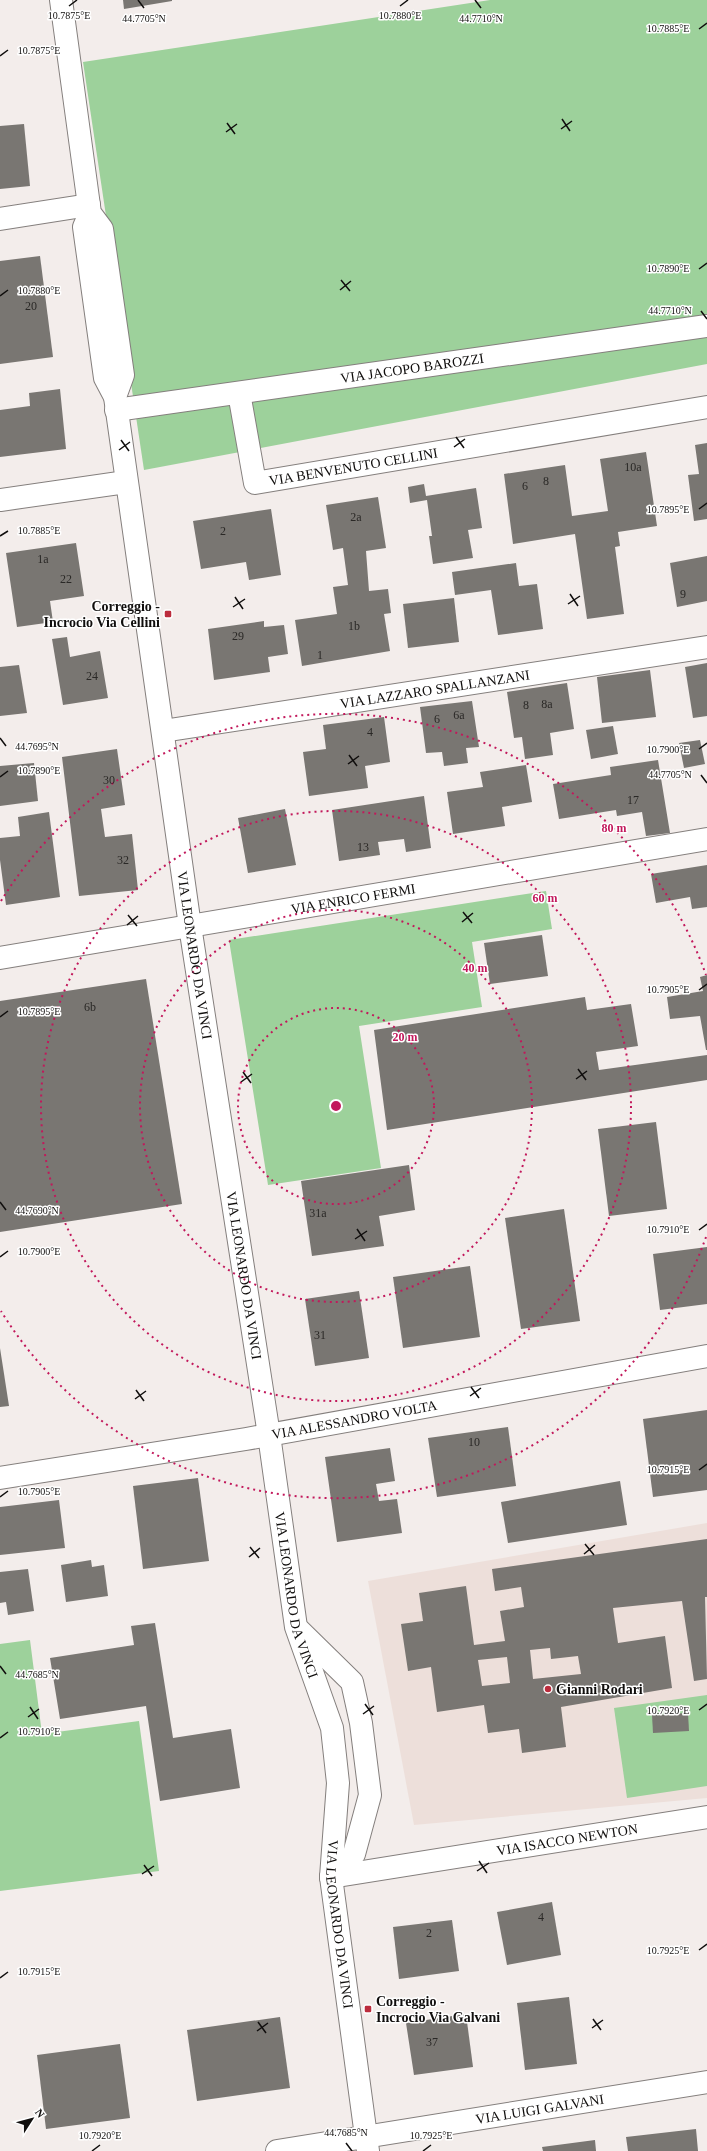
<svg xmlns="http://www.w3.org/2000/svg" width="707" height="2151" font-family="'Times New Roman',serif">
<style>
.built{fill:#eddfda}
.green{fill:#9dd19b}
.building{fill:#797672;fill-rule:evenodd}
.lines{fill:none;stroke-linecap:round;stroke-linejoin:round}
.minor-casing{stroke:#847f7d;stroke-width:24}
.minor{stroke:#fff;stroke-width:22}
.ticks{fill:none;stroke:#100e0d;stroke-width:1.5}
.ring{fill:none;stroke:#c2185b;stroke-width:2;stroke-dasharray:2 4}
.poi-dot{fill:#bc2c3d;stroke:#fff;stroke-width:1.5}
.labels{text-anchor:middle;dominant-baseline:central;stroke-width:3;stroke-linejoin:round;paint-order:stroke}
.number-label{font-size:12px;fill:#2a2826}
.street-label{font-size:14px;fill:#100e0d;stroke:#fff}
.poi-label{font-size:14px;font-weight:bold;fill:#100e0d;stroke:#fff;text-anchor:start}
.ticks-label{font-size:10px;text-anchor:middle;fill:#100e0d;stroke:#fff;stroke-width:3;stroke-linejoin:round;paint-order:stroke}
.centre{fill:#c2185b;stroke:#fff;stroke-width:2}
.ring-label{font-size:12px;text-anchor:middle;font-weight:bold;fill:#c2185b;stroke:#fff;stroke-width:3;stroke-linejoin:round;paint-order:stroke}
</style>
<rect width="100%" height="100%" fill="#f3edeb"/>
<polygon class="built" points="707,1523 707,1798 414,1825 368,1581"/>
<g class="green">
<polygon points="490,0 707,0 707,364 144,470 83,62"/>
<polygon points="546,891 552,929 472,942 482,1007 359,1026 381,1168 268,1185 229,940"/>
<polygon points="30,1640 42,1734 139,1721 159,1871 0,1891 0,1644"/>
<polygon points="707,1695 707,1786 627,1798 614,1708"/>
</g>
<g class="building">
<polygon points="123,0 172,0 172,1 124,9"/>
<polygon points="24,124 30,186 0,189 0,126"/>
<polygon points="40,256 53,357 0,364 0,261"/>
<polygon points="60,389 66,449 0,457 0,410 30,406 29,393"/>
<polygon points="707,443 707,519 694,521 688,475 699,474 695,445"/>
<polygon points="646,452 657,526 618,532 620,546 615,547 624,614 587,619 575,534 513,544 504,474 565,465 572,516 608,511 600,459"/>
<polygon points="424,484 426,496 476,488 482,528 468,530 473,558 433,564 429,536 432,536 427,500 410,503 408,487"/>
<polygon points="378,497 386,548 366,551 369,591 388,589 391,613 384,614 390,651 302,666 295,620 337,614 333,587 348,585 343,548 333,550 326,505"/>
<polygon points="271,509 281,575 249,580 246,562 201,569 193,521"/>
<polygon points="76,543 84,596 50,601 53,622 17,627 6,553"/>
<polygon points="707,556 707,601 677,607 670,563"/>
<polygon points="516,563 519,586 537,584 543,629 498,635 491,590 455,595 452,572"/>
<polygon points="454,598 459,642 408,648 403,604"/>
<polygon points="264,621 264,627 284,625 288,654 268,657 270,672 214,680 208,629"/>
<polygon points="67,637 70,657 100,651 108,698 63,705 52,639"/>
<polygon points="707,663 707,716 693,718 685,667"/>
<polygon points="19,665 27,713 0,716 0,667"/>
<polygon points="650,670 656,717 602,723 597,677"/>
<polygon points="567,683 574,729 550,733 553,755 525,759 522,737 514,738 507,692"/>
<polygon points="472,701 479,747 466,748 468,763 444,766 442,752 426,753 420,707"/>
<polygon points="384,717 390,762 365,766 368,788 309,796 303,752 326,749 323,725"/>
<polygon points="613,726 618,754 591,759 586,730"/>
<polygon points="700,740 705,764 684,768 679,743"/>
<polygon points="117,749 125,805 101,809 105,837 132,834 138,890 79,896 62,757"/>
<polygon points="658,760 670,833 646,836 642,812 617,816 616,810 559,819 553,784 611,775 610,767"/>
<polygon points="34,763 38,801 0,806 0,766"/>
<polygon points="526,765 532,802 502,807 505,826 453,834 447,792 483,787 480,772"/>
<polygon points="424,796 431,848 406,852 404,839 378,842 380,855 339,861 332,810"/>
<polygon points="285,809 296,865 248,873 238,818"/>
<polygon points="49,812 60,897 6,905 0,860 0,838 20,836 18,817"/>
<polygon points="707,865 707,907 692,909 690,897 656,903 651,874"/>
<polygon points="542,935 548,976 490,984 484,943"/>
<polygon points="707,975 707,1050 706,1050 700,1016 670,1019 667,997 703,991 700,977"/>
<polygon points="146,979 182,1204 0,1232 0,1001"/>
<polygon points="585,997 587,1010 631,1004 638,1046 596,1052 599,1070 707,1055 707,1080 387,1130 374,1030"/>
<polygon points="656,1122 667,1209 609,1216 598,1129"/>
<polygon points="409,1165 415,1210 379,1216 384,1246 312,1256 301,1181"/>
<polygon points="564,1209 580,1321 521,1329 505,1218"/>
<polygon points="707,1247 707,1304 660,1310 653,1254"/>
<polygon points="470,1266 480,1337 403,1348 393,1277"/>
<polygon points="359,1291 369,1358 315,1366 305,1299"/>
<polygon points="0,1348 9,1406 0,1407"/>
<polygon points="707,1410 707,1490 653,1497 643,1419"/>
<polygon points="508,1427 516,1486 437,1497 428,1438"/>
<polygon points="390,1448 395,1481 376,1484 379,1501 397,1499 402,1533 337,1542 325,1457"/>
<polygon points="198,1478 209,1561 143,1569 133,1486"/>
<polygon points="620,1481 627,1525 508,1543 501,1502"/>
<polygon points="59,1500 65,1548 0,1555 0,1507"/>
<path d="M707 1539V1597H705L707 1679 694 1681 682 1601 613 1608 618 1643 665 1636 672 1688 561 1707 566 1747 522 1753 519 1729 488 1733 484 1705 437 1712 431 1667 408 1671 401 1624 423 1621 419 1593 466 1586 474 1645 505 1641 500 1611 524 1607 521 1587 495 1591 492 1569ZM550 1648 551 1659 578 1656 581 1674 533 1679 530 1650ZM507 1657 510 1683 482 1686 478 1660Z"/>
<polygon points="91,1560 92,1567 104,1565 108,1596 66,1602 61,1565"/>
<polygon points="28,1569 34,1611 8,1615 6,1602 0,1603 0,1572"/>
<polygon points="155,1623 173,1738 231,1729 240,1788 160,1801 146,1706 60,1719 50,1658 134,1645 131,1626"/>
<polygon points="688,1713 689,1731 653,1733 652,1715"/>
<polygon points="552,1902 561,1955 507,1965 497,1912"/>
<polygon points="452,1920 459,1971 399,1979 393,1927"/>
<polygon points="569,1997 577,2064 525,2070 517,2003"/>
<polygon points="466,2014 473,2067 414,2075 406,2023"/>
<polygon points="280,2017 290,2088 197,2101 187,2030"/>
<polygon points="120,2044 130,2118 46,2129 37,2055"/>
<polygon points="696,2129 698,2151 628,2151 626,2137"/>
<polygon points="595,2140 596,2151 543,2151 542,2147"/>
</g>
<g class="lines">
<defs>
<g id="minor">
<polyline points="61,0 90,213 102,229 123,375 115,397"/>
<path id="s1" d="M90 213 84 227 105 378 115 397 190 926 269 1435 296 1627 332 1728 338 1783 331 1877 368 2151"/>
<polyline points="0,219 89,205"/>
<path id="s2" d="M239 393 255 483 707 407"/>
<path id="s3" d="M116 410 707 326"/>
<polyline points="0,500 126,482"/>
<path id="s4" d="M163 731 707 647"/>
<path id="s5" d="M0 958 707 839"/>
<path id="s6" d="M0 1478 246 1439 707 1356"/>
<polyline points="300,1631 352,1682 361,1723 370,1795 354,1854 331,1877"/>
<path id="s7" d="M331 1877 707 1817"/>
<path id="s8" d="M277 2151 707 2082"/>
</g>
</defs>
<use href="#minor" class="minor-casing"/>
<use href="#minor" class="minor"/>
</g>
<path class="ticks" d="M138 0 144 8M475 0 481 8M69 6 77 0M400 6 408 0M699 29 707 23M0 56 8 50M562 119 570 131M227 123 235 134M561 129 572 121M226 132 237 124M699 269 707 263M341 280 350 291M340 290 351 281M0 296 8 290M701 311 707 319M456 437 464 448M121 440 129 451M454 447 465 439M119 450 130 442M699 509 707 503M0 536 8 531M570 594 578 606M235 597 243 609M568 604 580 596M233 607 245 599M0 738 6 746M699 749 707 743M349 755 357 766M348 764 359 756M701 775 707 783M0 777 8 771M463 912 472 923M128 915 137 926M462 922 473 913M127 925 138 916M699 990 707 984M0 1017 8 1011M578 1069 586 1080M243 1072 251 1083M576 1079 587 1071M241 1082 252 1074M0 1202 6 1210M357 1229 365 1241M699 1230 707 1224M355 1239 367 1231M0 1257 8 1251M471 1387 479 1398M136 1390 144 1401M470 1396 481 1388M135 1399 146 1391M699 1470 707 1464M0 1497 8 1491M585 1544 594 1555M250 1547 259 1558M584 1554 595 1545M249 1557 260 1548M0 1666 6 1674M365 1704 373 1715M30 1707 38 1719M699 1710 707 1704M363 1714 374 1706M28 1717 39 1709M0 1738 8 1732M479 1861 487 1873M144 1865 152 1876M477 1871 489 1863M142 1874 154 1866M699 1950 707 1944M0 1978 8 1972M593 2019 601 2030M258 2022 266 2033M592 2028 603 2020M257 2031 268 2023M346 2143 352 2151M92 2151 100 2145M423 2151 431 2145"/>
<g class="ring">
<circle cx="336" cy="1106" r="98"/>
<circle cx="336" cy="1106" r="196"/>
<circle cx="336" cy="1106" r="295"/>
<path d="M706 1237A393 393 0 0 1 1 1311M1 901A393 393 0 0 1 706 975"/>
</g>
<g class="poi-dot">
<rect x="164" y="610" width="8" height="8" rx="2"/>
<circle cx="548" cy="1689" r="4"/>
<rect x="364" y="2005" width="8" height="8" rx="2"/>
</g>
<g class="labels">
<g class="number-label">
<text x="31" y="306">20</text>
<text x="633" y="467">10a</text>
<text x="546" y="481">8</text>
<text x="525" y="486">6</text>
<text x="356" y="517">2a</text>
<text x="223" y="531">2</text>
<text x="43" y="559">1a</text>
<text x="66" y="579">22</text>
<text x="683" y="594">9</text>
<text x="354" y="626">1b</text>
<text x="238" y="636">29</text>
<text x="320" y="655">1</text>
<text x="92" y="676">24</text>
<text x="547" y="704">8a</text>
<text x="526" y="705">8</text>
<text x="459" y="715">6a</text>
<text x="437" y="719">6</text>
<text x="370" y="732">4</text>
<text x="109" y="780">30</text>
<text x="633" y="800">17</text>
<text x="363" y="847">13</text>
<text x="123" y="860">32</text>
<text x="90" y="1007">6b</text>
<text x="318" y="1213">31a</text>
<text x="320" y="1335">31</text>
<text x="474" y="1442">10</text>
<text x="541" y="1917">4</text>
<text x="429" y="1933">2</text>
<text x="432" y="2042">37</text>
</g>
<g class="street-label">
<text stroke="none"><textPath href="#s3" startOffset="299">VIA JACOPO BAROZZI</textPath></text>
<text stroke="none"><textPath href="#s2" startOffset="191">VIA BENVENUTO CELLINI</textPath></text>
<text stroke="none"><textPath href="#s4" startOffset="275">VIA LAZZARO SPALLANZANI</textPath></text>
<text stroke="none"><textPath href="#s5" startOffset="358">VIA ENRICO FERMI</textPath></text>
<text stroke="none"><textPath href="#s1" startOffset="753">VIA LEONARDO DA VINCI</textPath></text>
<text stroke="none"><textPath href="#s1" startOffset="1077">VIA LEONARDO DA VINCI</textPath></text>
<text stroke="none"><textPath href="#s6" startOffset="359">VIA ALESSANDRO VOLTA</textPath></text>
<text stroke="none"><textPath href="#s1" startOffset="1401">VIA LEONARDO DA VINCI</textPath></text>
<text stroke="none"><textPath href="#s7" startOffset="239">VIA ISACCO NEWTON</textPath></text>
<text stroke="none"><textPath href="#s1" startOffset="1737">VIA LEONARDO DA VINCI</textPath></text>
<text stroke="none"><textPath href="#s8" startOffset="266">VIA LUIGI GALVANI</textPath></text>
</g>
<g class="poi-label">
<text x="160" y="606" text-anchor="end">Correggio -<tspan x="160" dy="16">Incrocio Via Cellini</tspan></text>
<text x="556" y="1689">Gianni Rodari</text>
<text x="376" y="2001">Correggio -<tspan x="376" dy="16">Incrocio Via Galvani</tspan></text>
</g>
</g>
<g class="ticks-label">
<text x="400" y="19">10.7880°E</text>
<text x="69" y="19">10.7875°E</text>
<text x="144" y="22">44.7705°N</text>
<text x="481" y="22">44.7710°N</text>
<text x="668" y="32">10.7885°E</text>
<text x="39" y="54">10.7875°E</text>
<text x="668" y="272">10.7890°E</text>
<text x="39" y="294">10.7880°E</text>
<text x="670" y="314">44.7710°N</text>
<text x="668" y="513">10.7895°E</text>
<text x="39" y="534">10.7885°E</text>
<text x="37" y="750">44.7695°N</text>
<text x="668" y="753">10.7900°E</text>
<text x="39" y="774">10.7890°E</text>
<text x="670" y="778">44.7705°N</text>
<text x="668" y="993">10.7905°E</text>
<text x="39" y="1015">10.7895°E</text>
<text x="37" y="1214">44.7690°N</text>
<text x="668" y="1233">10.7910°E</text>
<text x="39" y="1255">10.7900°E</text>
<text x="668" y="1473">10.7915°E</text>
<text x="39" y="1495">10.7905°E</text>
<text x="37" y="1678">44.7685°N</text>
<text x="668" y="1714">10.7920°E</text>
<text x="39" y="1735">10.7910°E</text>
<text x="668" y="1954">10.7925°E</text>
<text x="39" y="1975">10.7915°E</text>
<text x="346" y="2136">44.7685°N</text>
<text x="100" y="2139">10.7920°E</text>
<text x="431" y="2139">10.7925°E</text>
</g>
<circle cx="336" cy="1106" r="6" class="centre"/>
<g class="ring-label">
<text x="614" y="832">80 m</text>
<text x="545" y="902">60 m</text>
<text x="475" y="972">40 m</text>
<text x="405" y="1041">20 m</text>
</g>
<g transform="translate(32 2119) rotate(54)" stroke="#ffffff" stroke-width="3" paint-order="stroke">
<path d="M0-3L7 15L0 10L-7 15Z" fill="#100e0d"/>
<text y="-6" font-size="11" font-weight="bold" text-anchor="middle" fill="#100e0d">N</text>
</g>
</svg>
